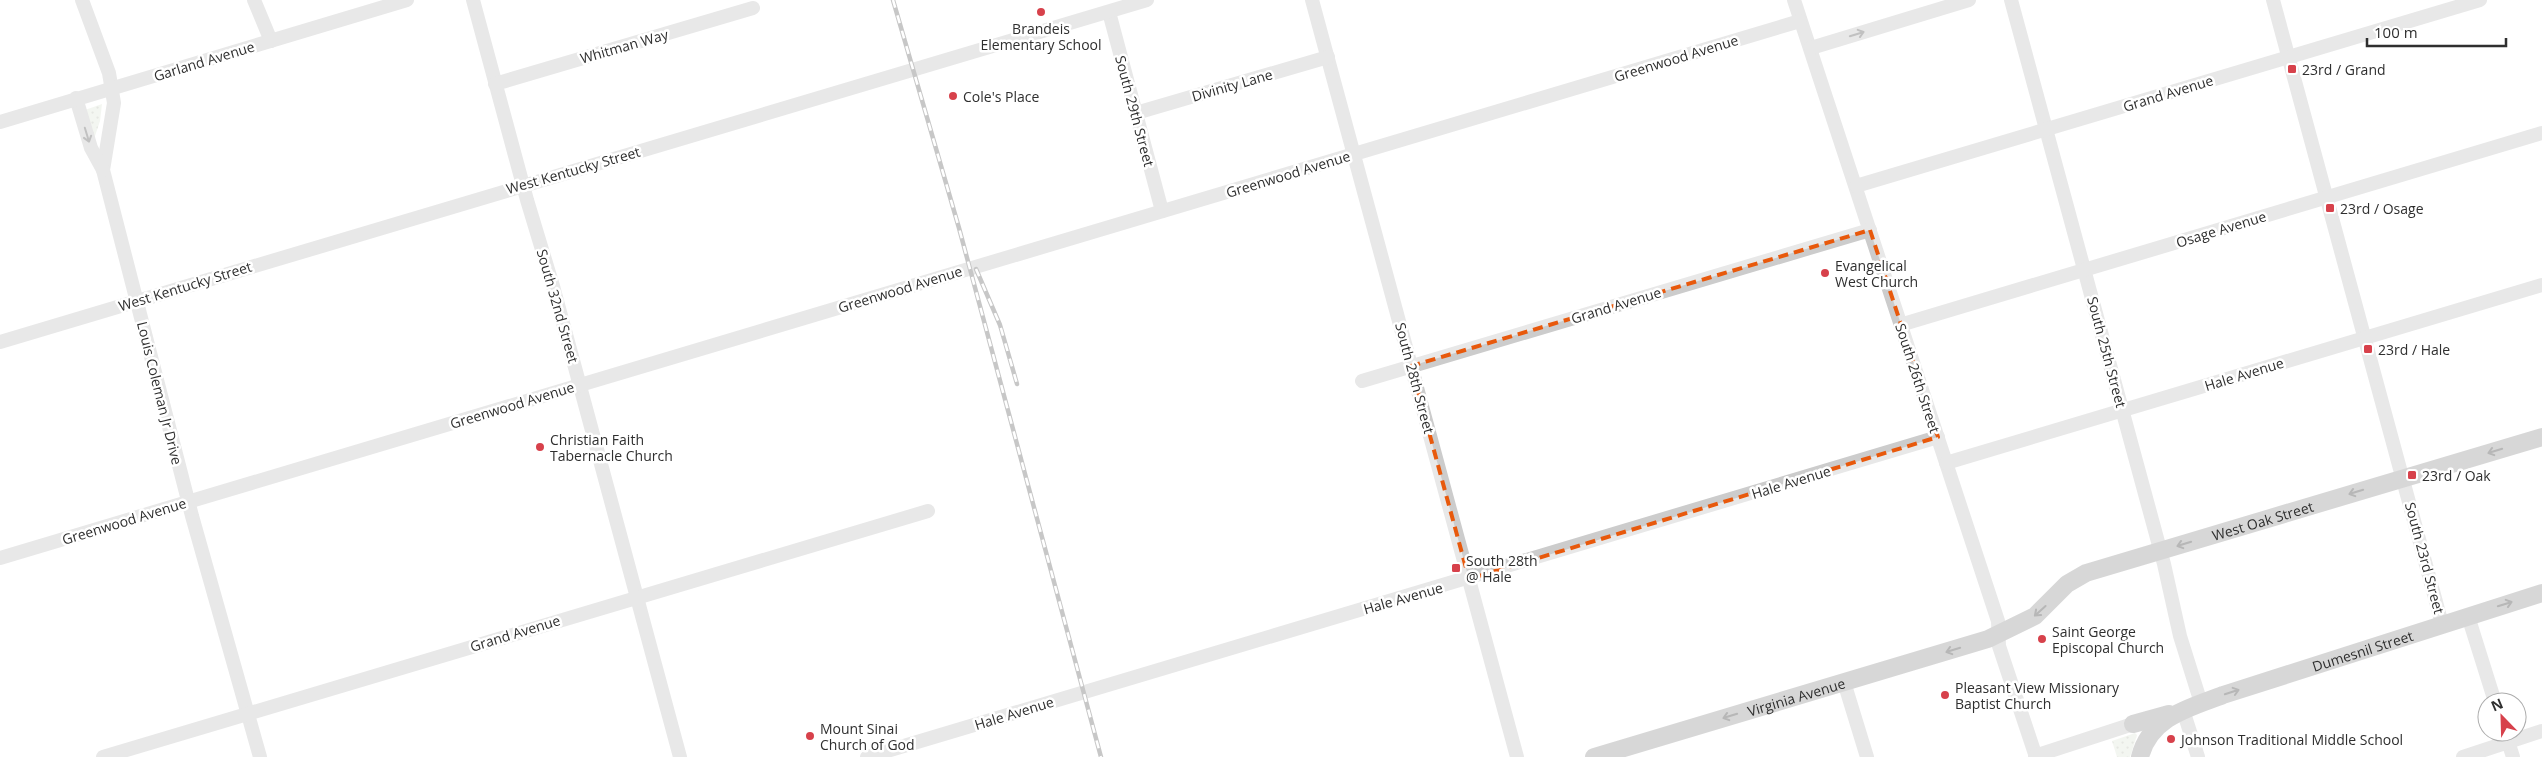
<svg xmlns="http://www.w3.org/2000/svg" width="2542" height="757" font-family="'Open Sans',sans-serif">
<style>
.grass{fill:url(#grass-dots)}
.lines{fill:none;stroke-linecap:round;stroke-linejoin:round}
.minor{stroke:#ccc;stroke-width:14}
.major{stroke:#a7a7a7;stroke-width:18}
.rail-casing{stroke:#848484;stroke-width:4.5}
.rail{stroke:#fff;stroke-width:2.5;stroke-dasharray:8;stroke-linecap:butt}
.oneway{stroke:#767676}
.oneway2{stroke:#5f5f5f}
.marked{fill:none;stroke:#e8590c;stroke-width:4;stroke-dasharray:10 6;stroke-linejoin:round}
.poi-dot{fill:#d7414b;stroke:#fff;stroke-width:2}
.labels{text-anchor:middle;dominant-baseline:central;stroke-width:5;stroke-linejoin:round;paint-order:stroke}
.poi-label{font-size:14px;fill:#2f2f2f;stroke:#fff;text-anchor:start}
.street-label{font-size:14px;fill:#2f2f2f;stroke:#fff}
</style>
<defs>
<pattern id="grass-dots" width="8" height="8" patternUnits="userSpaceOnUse" patternTransform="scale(1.25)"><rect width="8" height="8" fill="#e5ebdf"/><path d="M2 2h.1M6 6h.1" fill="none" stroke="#c5cac0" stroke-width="1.8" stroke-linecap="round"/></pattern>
</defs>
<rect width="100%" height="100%" fill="#fff"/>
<g class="grass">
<polygon points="102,104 100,121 94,139 85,110"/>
<polygon points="2135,733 2137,735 2130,757 2117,757 2112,741"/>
</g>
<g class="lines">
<g class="minor">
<polyline points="82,0 109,73 114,103 103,170 192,516 260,757"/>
<polyline points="254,0 271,41"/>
<polyline points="473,0 527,200 553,286 680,757"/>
<polyline points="1312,0 1517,757"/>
<polyline points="1794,0 1998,621 1999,646 2036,757"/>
<polyline points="2011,0 2164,564 2180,636 2201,703"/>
<polyline points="2273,0 2442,624"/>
<polyline points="1109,12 1162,211"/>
<polyline points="1811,48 1969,0"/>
<polyline points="495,84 753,8"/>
<polyline points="76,98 91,148 103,170"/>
<polyline points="1136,113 1328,57"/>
<polyline points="0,122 407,0"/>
<polyline points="1856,186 2480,0"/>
<polyline points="1900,325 2542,133"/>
<polyline points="0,342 1147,0"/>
<polyline points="1362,381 1870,230"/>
<polyline points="1946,463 2542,285"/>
<polyline points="0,558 1800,21"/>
<polyline points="2468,616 2495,702"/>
<polyline points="1844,682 1867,757"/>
<polyline points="2183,710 2198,757"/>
<polyline points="2505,732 2513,757"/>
<polyline points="2035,756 2133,724"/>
<polyline points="103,757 928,511"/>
<polyline points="867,757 1938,437"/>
<polyline points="2463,757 2542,731"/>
</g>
<g class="major">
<polyline points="2133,724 2169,714"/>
<path id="s1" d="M1594 757 1988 639 2035 616 2067 584 2086 573 2542 437"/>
<path id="s2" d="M2140 757C2150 717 2189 708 2223 695L2542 593"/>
</g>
<defs>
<g id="rail">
<polyline points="893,0 959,228 1101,757"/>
<polyline points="976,269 1000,325 1017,384"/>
</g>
</defs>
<use href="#rail" class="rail-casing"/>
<use href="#rail" class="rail"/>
</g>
<defs><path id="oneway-shaft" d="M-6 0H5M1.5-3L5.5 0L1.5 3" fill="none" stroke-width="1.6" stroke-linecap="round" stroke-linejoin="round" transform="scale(1.25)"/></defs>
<g class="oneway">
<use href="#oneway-shaft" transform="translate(1857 34) rotate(-17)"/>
<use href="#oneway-shaft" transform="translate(87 135) rotate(73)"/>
</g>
<g class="oneway2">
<use href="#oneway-shaft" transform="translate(2495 451) rotate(163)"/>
<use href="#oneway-shaft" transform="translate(2356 492) rotate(163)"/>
<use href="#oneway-shaft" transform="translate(2184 544) rotate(163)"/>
<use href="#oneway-shaft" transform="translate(2505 604) rotate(-17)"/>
<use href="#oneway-shaft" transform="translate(2040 611) rotate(138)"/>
<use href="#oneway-shaft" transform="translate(1953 650) rotate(163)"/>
<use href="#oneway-shaft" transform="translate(2232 692) rotate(-18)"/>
<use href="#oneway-shaft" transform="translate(1730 716) rotate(163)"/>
</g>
<path d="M0 0H2542V757H0ZM1870 230 1938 437 1469 579 1411 366Z" fill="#fff" fill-opacity=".55" fill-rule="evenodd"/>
<path class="marked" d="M1870 230 1938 437 1469 579 1411 366Z"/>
<g class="poi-dot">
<circle cx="1041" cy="12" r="5"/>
<rect x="2287" y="64" width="10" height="10" rx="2.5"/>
<circle cx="953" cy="96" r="5"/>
<rect x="2325" y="203" width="10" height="10" rx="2.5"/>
<circle cx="1825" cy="273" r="5"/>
<rect x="2363" y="344" width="10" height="10" rx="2.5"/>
<circle cx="540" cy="447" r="5"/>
<rect x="2407" y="470" width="10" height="10" rx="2.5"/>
<rect x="1451" y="563" width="10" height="10" rx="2.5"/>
<circle cx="2042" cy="639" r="5"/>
<circle cx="1945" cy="695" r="5"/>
<circle cx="810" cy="736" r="5"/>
<circle cx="2171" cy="739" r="5"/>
</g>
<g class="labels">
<g class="poi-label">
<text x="1041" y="28" text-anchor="middle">Brandeis<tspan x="1041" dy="16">Elementary School</tspan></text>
<text x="2302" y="69">23rd / Grand</text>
<text x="963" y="96">Cole's Place</text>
<text x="2340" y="208">23rd / Osage</text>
<text x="1835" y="265">Evangelical<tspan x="1835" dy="16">West Church</tspan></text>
<text x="2378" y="349">23rd / Hale</text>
<text x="550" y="439">Christian Faith<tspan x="550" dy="16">Tabernacle Church</tspan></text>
<text x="2422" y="475">23rd / Oak</text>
<text x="1466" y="560">South 28th<tspan x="1466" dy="16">@ Hale</tspan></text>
<text x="2052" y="631">Saint George<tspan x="2052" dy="16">Episcopal Church</tspan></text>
<text x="1955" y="687">Pleasant View Missionary<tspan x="1955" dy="16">Baptist Church</tspan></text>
<text x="820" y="728">Mount Sinai<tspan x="820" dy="16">Church of God</tspan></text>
<text x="2181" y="739">Johnson Traditional Middle School</text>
</g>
<g class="street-label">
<text transform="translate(624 46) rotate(-16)">Whitman Way</text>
<text transform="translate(1676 58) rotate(-17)">Greenwood Avenue</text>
<text transform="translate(204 61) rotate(-17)">Garland Avenue</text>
<text transform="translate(1232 85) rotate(-16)">Divinity Lane</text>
<text transform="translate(2168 93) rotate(-17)">Grand Avenue</text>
<text transform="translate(1135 111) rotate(75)">South 29th Street</text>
<text transform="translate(573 170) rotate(-16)">West Kentucky Street</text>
<text transform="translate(1288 174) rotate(-17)">Greenwood Avenue</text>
<text transform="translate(2221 229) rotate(-17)">Osage Avenue</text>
<text transform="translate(185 286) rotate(-17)">West Kentucky Street</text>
<text transform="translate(900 289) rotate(-17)">Greenwood Avenue</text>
<text transform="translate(1616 305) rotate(-17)">Grand Avenue</text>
<text transform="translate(558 306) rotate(74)">South 32nd Street</text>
<text transform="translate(2107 352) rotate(75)">South 25th Street</text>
<text transform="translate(2244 374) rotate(-17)">Hale Avenue</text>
<text transform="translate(1415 378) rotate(75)">South 28th Street</text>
<text transform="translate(1918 378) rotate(72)">South 26th Street</text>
<text transform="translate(160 393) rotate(76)">Louis Coleman Jr Drive</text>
<text transform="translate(512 405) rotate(-17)">Greenwood Avenue</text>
<text transform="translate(1791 482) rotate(-17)">Hale Avenue</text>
<text transform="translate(124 521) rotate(-17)">Greenwood Avenue</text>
<text stroke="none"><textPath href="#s1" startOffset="715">West Oak Street</textPath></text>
<text transform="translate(2425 558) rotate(75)">South 23rd Street</text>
<text transform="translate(1403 598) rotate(-16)">Hale Avenue</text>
<text transform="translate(515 633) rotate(-17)">Grand Avenue</text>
<text stroke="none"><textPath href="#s2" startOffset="255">Dumesnil Street</textPath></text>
<text stroke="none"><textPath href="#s1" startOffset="211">Virginia Avenue</textPath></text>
<text transform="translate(1014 713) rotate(-17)">Hale Avenue</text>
</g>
</g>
<g transform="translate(2502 717) rotate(337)"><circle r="24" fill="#ffffff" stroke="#acacac"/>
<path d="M0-4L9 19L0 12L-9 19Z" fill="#d7414b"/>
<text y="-8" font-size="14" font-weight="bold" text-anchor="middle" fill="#2f2f2f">N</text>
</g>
<path d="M2367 38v8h139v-8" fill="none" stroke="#2f2f2f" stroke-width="2.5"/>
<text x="2374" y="38" font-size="15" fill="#2f2f2f" stroke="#ffffff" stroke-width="4" paint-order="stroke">100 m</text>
</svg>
